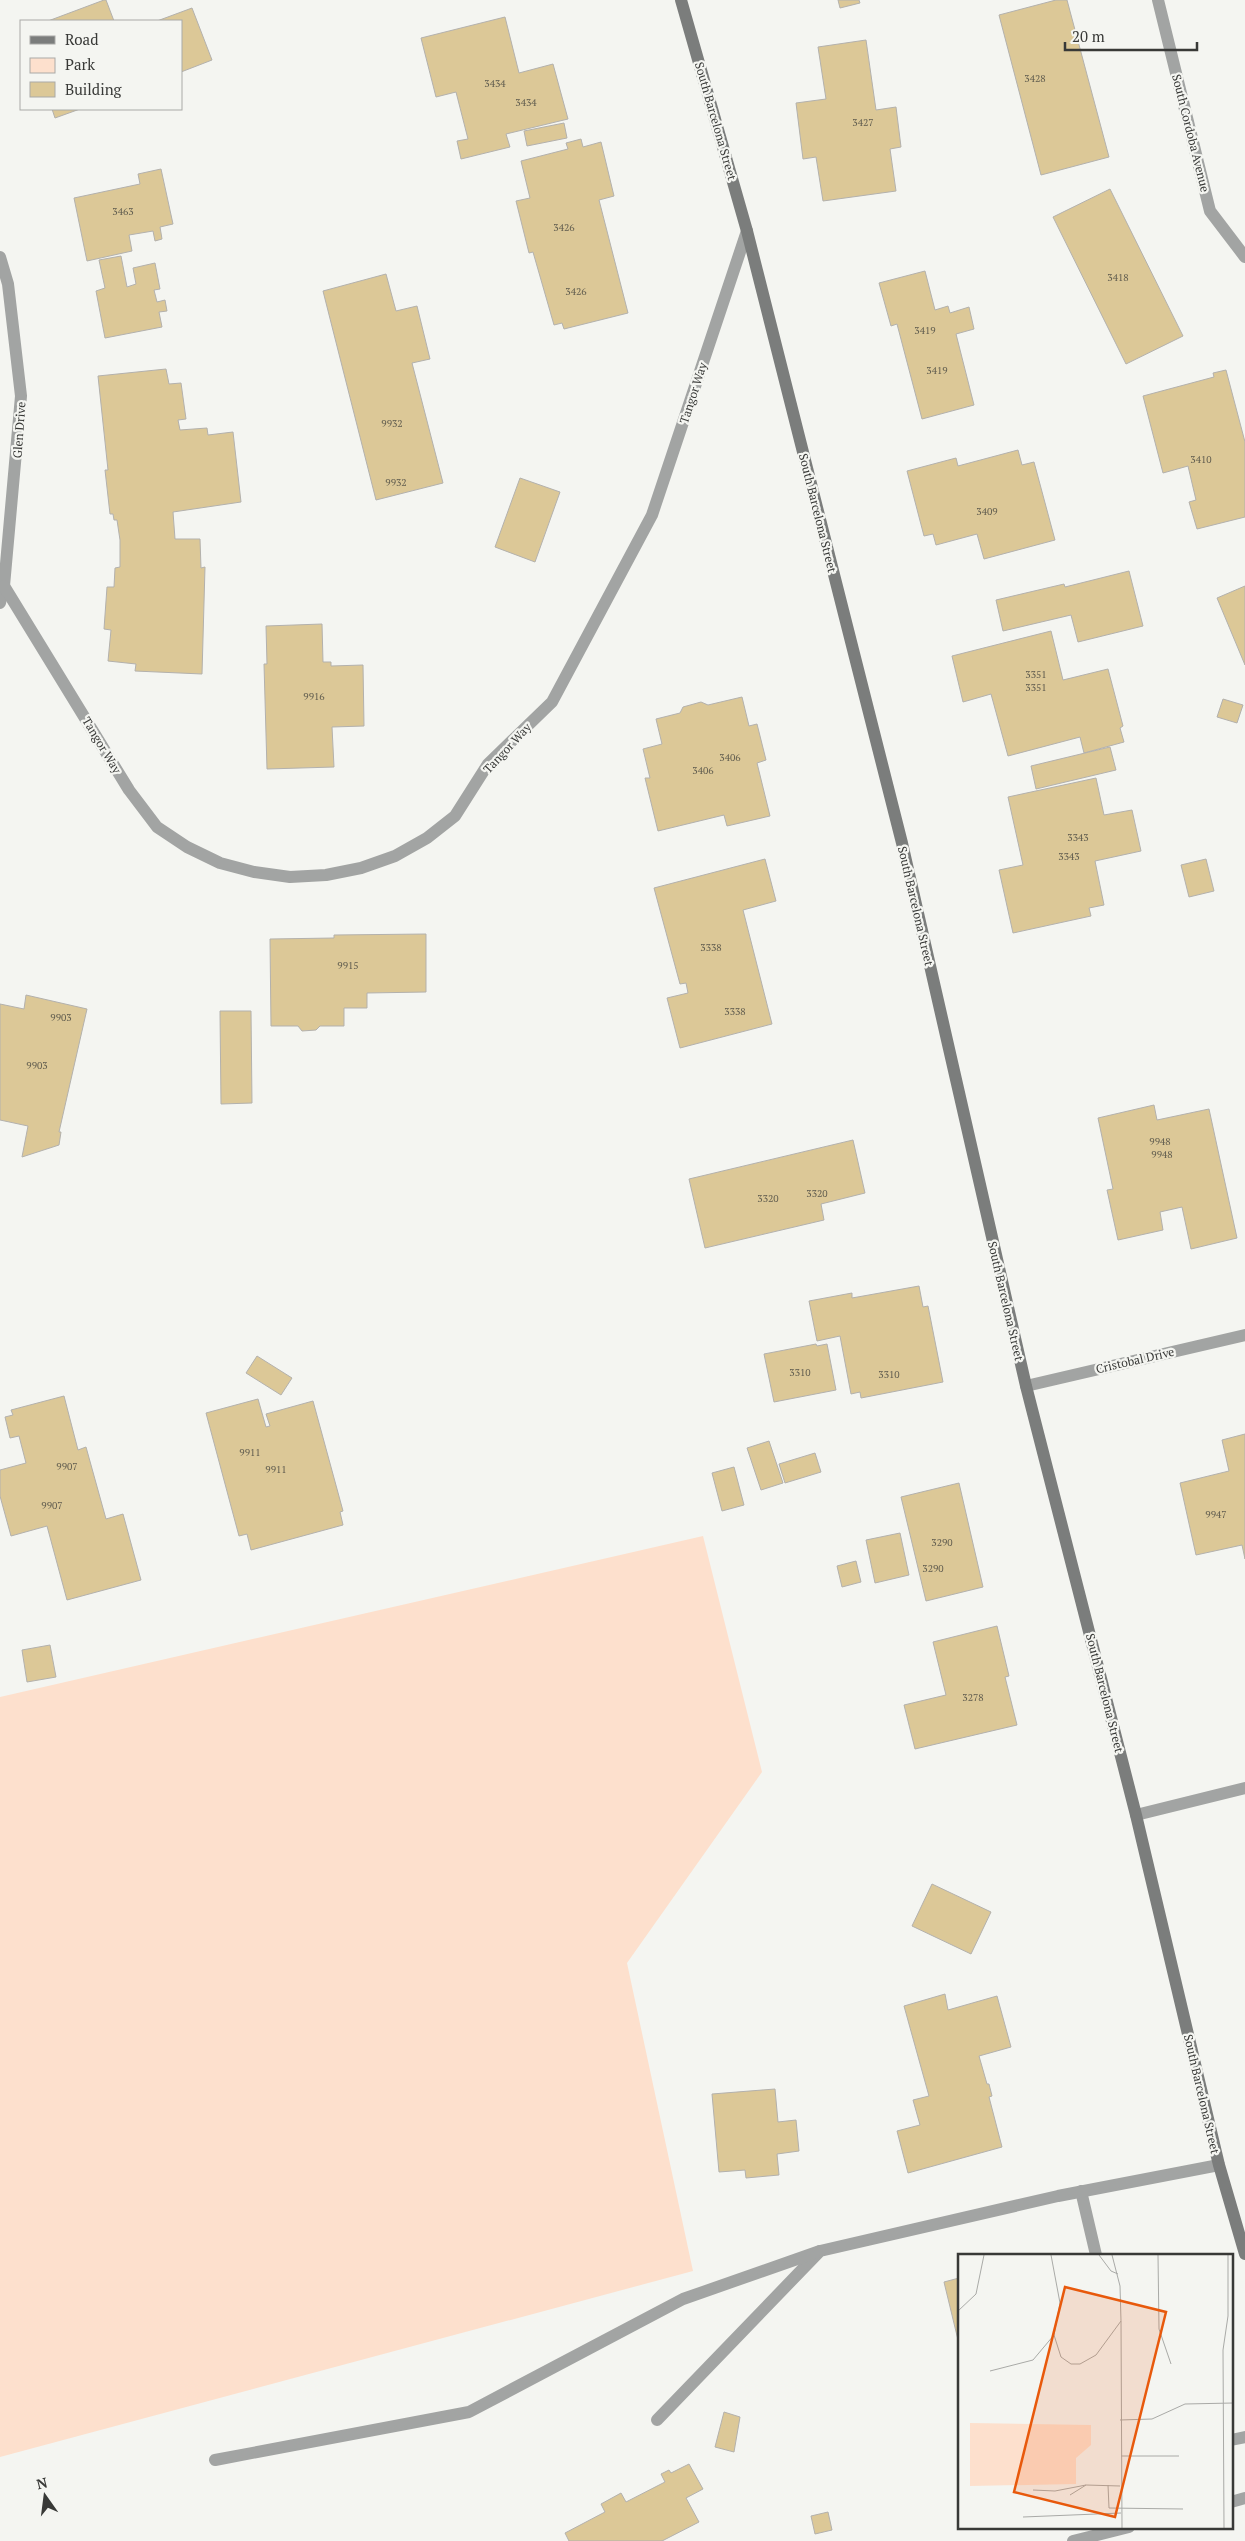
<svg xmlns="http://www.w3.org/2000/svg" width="1245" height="2541" font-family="'PT Serif',serif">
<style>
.green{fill:#fde0cd}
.building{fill:#dcc897;stroke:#b3b1ad}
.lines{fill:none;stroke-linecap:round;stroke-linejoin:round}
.lane{stroke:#a2a4a3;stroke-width:12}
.street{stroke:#a2a4a3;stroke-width:12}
.secondary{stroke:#7b7d7c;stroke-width:12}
.labels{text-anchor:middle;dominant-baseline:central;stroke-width:4.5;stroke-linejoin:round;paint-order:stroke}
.number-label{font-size:10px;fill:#615d4f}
.street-label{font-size:12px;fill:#383937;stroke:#f4f5f1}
.inset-road{fill:none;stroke:#a9aaa7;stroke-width:1}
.view{fill:#e8590c;fill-opacity:0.15;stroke:#e8590c;stroke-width:2.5}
.inset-edge{fill:none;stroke:#383937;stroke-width:2.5}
</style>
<rect width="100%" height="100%" fill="#f4f5f1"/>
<polygon class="green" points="703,1536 762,1772 627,1963 693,2271 0,2457 0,1697"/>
<g class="building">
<polygon points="106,0 114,21 48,21 104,0"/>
<polygon points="838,0 859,0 860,3 840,8"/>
<polygon points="1056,0 1067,0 1109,157 1041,175 999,15"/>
<polygon points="192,8 212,60 181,72 181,21 157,21"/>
<polygon points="505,17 519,73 553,64 568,119 506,134 510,147 461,159 457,141 468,139 456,92 436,97 421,38"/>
<polygon points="866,40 876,110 896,107 901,147 890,149 896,191 823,201 816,157 803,159 796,103 826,99 818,47"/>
<polygon points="52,109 80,109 55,118"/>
<polygon points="564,123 567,138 527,146 524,131"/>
<polygon points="581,139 583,147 601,142 614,196 599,200 628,313 564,329 562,323 554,325 533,252 529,253 516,201 530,198 521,161 568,149 566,143"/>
<polygon points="161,169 173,224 160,227 162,239 155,241 153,231 129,235 132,251 87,261 74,198 140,184 138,174"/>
<polygon points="1110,189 1183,336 1126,364 1053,217"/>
<polygon points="121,256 127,287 136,284 133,268 155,263 160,289 154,290 157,302 165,300 167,311 159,312 162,327 105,338 96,291 105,288 99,260"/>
<polygon points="925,271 935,310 948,306 950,313 969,307 974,329 956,334 974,405 922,419 897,324 891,326 879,283"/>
<polygon points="386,274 396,311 417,306 430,359 412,363 443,483 376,500 323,291"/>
<polygon points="166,369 169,384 181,383 186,419 178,420 180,430 207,428 208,435 233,432 241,502 173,512 175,539 200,539 201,568 205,567 202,674 135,671 136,664 108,661 111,630 104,629 107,587 114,587 115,568 120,567 120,540 117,520 114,520 113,514 110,514 105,470 108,470 98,376"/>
<polygon points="1226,370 1245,442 1245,517 1197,529 1189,502 1196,500 1188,466 1163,473 1143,396 1214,377 1213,373"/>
<polygon points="1018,450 1022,465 1034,462 1055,540 984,559 977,534 936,545 933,534 924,536 907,471 956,458 958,466"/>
<polygon points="520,478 560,492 535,562 495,547"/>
<polygon points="1129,571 1143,626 1078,642 1071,615 1003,631 996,600 1064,584 1065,587"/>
<polygon points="1245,586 1245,665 1217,598"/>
<polygon points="322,624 323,662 331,662 331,666 363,665 364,726 332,727 334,767 267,769 264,664 267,664 266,626"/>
<polygon points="1051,631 1063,680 1108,669 1123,726 1120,728 1124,742 1084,753 1080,737 1008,756 991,694 963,702 952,656"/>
<polygon points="742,697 749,726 757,724 766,760 757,763 770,816 727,826 724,815 658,831 645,778 650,778 643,749 662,744 656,719 680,713 683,707 701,702 708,705"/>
<polygon points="1223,699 1243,705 1237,723 1217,717"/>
<polygon points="1110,747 1116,770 1036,789 1031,766"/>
<polygon points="1096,778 1104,815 1132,810 1141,851 1095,861 1104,905 1089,908 1091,916 1013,933 999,870 1023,865 1008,797"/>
<polygon points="765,859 776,901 743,910 772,1024 680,1048 667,998 688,993 686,983 680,984 654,888"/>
<polygon points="1206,859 1214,891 1189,897 1181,865"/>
<polygon points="426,934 426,992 367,993 367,1008 344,1008 344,1026 320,1026 316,1030 302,1031 298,1026 271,1026 270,939 334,938 334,935"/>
<polygon points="26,995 87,1009 59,1132 61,1132 59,1145 22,1157 28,1126 0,1120 0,1004 24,1009"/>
<polygon points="220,1011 251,1011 252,1103 221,1104"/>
<polygon points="1154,1105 1157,1120 1209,1109 1237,1238 1191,1249 1182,1207 1160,1212 1163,1230 1118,1240 1107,1190 1113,1189 1098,1118"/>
<polygon points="853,1140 865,1193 821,1204 824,1220 705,1248 689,1179"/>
<polygon points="919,1286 923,1307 928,1306 943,1382 861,1398 860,1392 851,1394 840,1336 817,1341 809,1301 852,1293 852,1298"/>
<polygon points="816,1344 817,1346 827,1344 836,1390 774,1402 764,1354"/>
<polygon points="257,1356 292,1378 281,1395 246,1373"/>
<polygon points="64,1396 78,1450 86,1447 106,1519 123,1514 141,1580 67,1600 47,1526 11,1536 0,1496 0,1470 26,1463 19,1436 10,1438 5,1417 13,1415 11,1410"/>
<polygon points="258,1399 266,1427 270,1426 266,1414 313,1401 343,1511 340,1512 343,1525 251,1550 247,1534 239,1536 206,1413"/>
<polygon points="1245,1434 1245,1559 1242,1545 1196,1555 1180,1483 1229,1471 1222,1440"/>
<polygon points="769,1441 783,1483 761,1490 747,1448"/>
<polygon points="815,1453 821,1472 785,1483 779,1464"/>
<polygon points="734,1467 744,1505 722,1511 712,1473"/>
<polygon points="959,1483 983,1587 926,1601 901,1497"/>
<polygon points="900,1533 909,1575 875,1583 866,1540"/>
<polygon points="856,1561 861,1582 842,1587 837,1566"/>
<polygon points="997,1626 1009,1676 1005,1677 1017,1725 915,1749 904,1705 946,1695 933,1642"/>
<polygon points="50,1645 56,1677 27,1682 22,1650"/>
<polygon points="932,1884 991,1912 971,1954 912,1926"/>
<polygon points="945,1994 948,2010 997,1996 1011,2047 979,2056 987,2084 989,2084 992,2096 989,2097 1002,2147 908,2173 897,2131 920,2125 913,2100 929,2096 904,2006"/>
<polygon points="775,2089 778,2122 796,2120 799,2151 777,2154 779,2175 746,2178 745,2170 719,2172 712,2094"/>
<polygon points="959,2278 959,2344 944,2282"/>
<polygon points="724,2412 740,2417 734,2452 715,2447"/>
<polygon points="689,2464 703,2489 686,2498 699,2522 662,2541 569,2541 565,2533 605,2512 601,2504 621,2493 626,2502 665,2482 661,2474 669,2470 671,2473"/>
<polygon points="828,2512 832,2530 815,2534 811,2516"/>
</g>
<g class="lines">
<g class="lane">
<polyline points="1081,2191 1096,2255"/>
<polyline points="657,2420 820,2251 1058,2196 1219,2165"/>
<polyline points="1231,2440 1245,2437"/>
<polyline points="215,2460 469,2412 683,2299 820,2251"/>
</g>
<g class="street">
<polyline points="1158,0 1210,211 1245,257"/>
<polyline points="0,257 8,284 21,396 4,586 0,603"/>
<polyline points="4,586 129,790 157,827 187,847 220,863 254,872 290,877 326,875 361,868 395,856 427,838 455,816 488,764 552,702 652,515 747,231"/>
<polyline points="1026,1386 1245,1335"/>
<polyline points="1136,1815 1245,1788"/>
<polyline points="1231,2502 1245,2498"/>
<polyline points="1073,2541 1129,2527"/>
</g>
<polyline class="secondary" points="681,0 747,231 902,843 1026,1386 1136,1815 1219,2165 1245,2254"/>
</g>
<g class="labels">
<g class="number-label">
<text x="1035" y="78">3428</text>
<text x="495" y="83">3434</text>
<text x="526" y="102">3434</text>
<text x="863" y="122">3427</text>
<text x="123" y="211">3463</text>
<text x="564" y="227">3426</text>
<text x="1118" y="277">3418</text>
<text x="576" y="291">3426</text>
<text x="925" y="330">3419</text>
<text x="937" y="370">3419</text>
<text x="392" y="423">9932</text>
<text x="1201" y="459">3410</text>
<text x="396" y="482">9932</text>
<text x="987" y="511">3409</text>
<text x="1036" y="674">3351</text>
<text x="1036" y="687">3351</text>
<text x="314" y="696">9916</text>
<text x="730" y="757">3406</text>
<text x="703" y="770">3406</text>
<text x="1078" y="837">3343</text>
<text x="1069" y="856">3343</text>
<text x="711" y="947">3338</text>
<text x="348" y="965">9915</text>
<text x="735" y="1011">3338</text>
<text x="61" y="1017">9903</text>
<text x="37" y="1065">9903</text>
<text x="1160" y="1141">9948</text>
<text x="1162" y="1154">9948</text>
<text x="817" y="1193">3320</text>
<text x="768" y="1198">3320</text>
<text x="800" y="1372">3310</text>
<text x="889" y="1374">3310</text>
<text x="250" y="1452">9911</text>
<text x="67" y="1466">9907</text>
<text x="276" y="1469">9911</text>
<text x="52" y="1505">9907</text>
<text x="1216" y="1514">9947</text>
<text x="942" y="1542">3290</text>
<text x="933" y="1568">3290</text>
<text x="973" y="1697">3278</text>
</g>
<g class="street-label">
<text transform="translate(716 121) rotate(74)">South Barcelona Street</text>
<text transform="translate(1191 133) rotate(76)">South Cordoba Avenue</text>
<text transform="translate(693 393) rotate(-72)">Tangor Way</text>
<text transform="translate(19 430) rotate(-86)">Glen Drive</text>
<text transform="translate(818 513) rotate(76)">South Barcelona Street</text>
<text transform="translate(102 745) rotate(59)">Tangor Way</text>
<text transform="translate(507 748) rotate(-47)">Tangor Way</text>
<text transform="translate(916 906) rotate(77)">South Barcelona Street</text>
<text transform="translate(1006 1301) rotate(77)">South Barcelona Street</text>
<text transform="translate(1135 1360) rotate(-13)">Cristobal Drive</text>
<text transform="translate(1105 1693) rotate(76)">South Barcelona Street</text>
<text transform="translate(1202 2094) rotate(77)">South Barcelona Street</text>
</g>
</g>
<g transform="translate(958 2254)">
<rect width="275" height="275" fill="#f4f5f1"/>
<path d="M12 169 133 171V191L118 204V230L12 232Z" fill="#fde0cd"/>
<path class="inset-road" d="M141 1 153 17 160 20M154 1 162 32 163 67 164 274M200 1 201 75 213 110M0 57 18 40 26 1M96 81 103 103 113 110H122L138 101 163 67M32 117 75 106 96 81 102 49 93 1M162 166 194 165 227 150 275 149M163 202H221M150 231 151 254 225 255M75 236 97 237 128 231M112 241 128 231 162 232M65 263 163 259M266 274 265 96 270 62V1"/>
<path class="view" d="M107 33 208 58 157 263 56 238Z"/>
<rect width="275" height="275" class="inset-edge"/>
</g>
<rect x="20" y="20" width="162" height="90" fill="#f4f5f1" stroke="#a9aaa7"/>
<rect x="30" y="36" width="25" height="8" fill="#7b7d7c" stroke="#a9aaa7"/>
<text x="65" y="45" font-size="15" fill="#383937">Road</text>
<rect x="30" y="58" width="25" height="15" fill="#fde0cd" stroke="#a9aaa7"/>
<text x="65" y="70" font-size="15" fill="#383937">Park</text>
<rect x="30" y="82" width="25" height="15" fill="#dcc897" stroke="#a9aaa7"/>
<text x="65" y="95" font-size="15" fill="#383937">Building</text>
<g transform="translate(45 2496) rotate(346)" stroke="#f4f5f1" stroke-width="4" paint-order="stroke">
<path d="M0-4L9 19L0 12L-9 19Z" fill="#383937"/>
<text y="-8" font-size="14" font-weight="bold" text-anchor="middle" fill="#383937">N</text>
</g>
<path d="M1065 42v8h132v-8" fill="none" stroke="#383937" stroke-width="2.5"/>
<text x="1072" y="42" font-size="15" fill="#383937" stroke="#f4f5f1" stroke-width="4" paint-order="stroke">20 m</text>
</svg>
